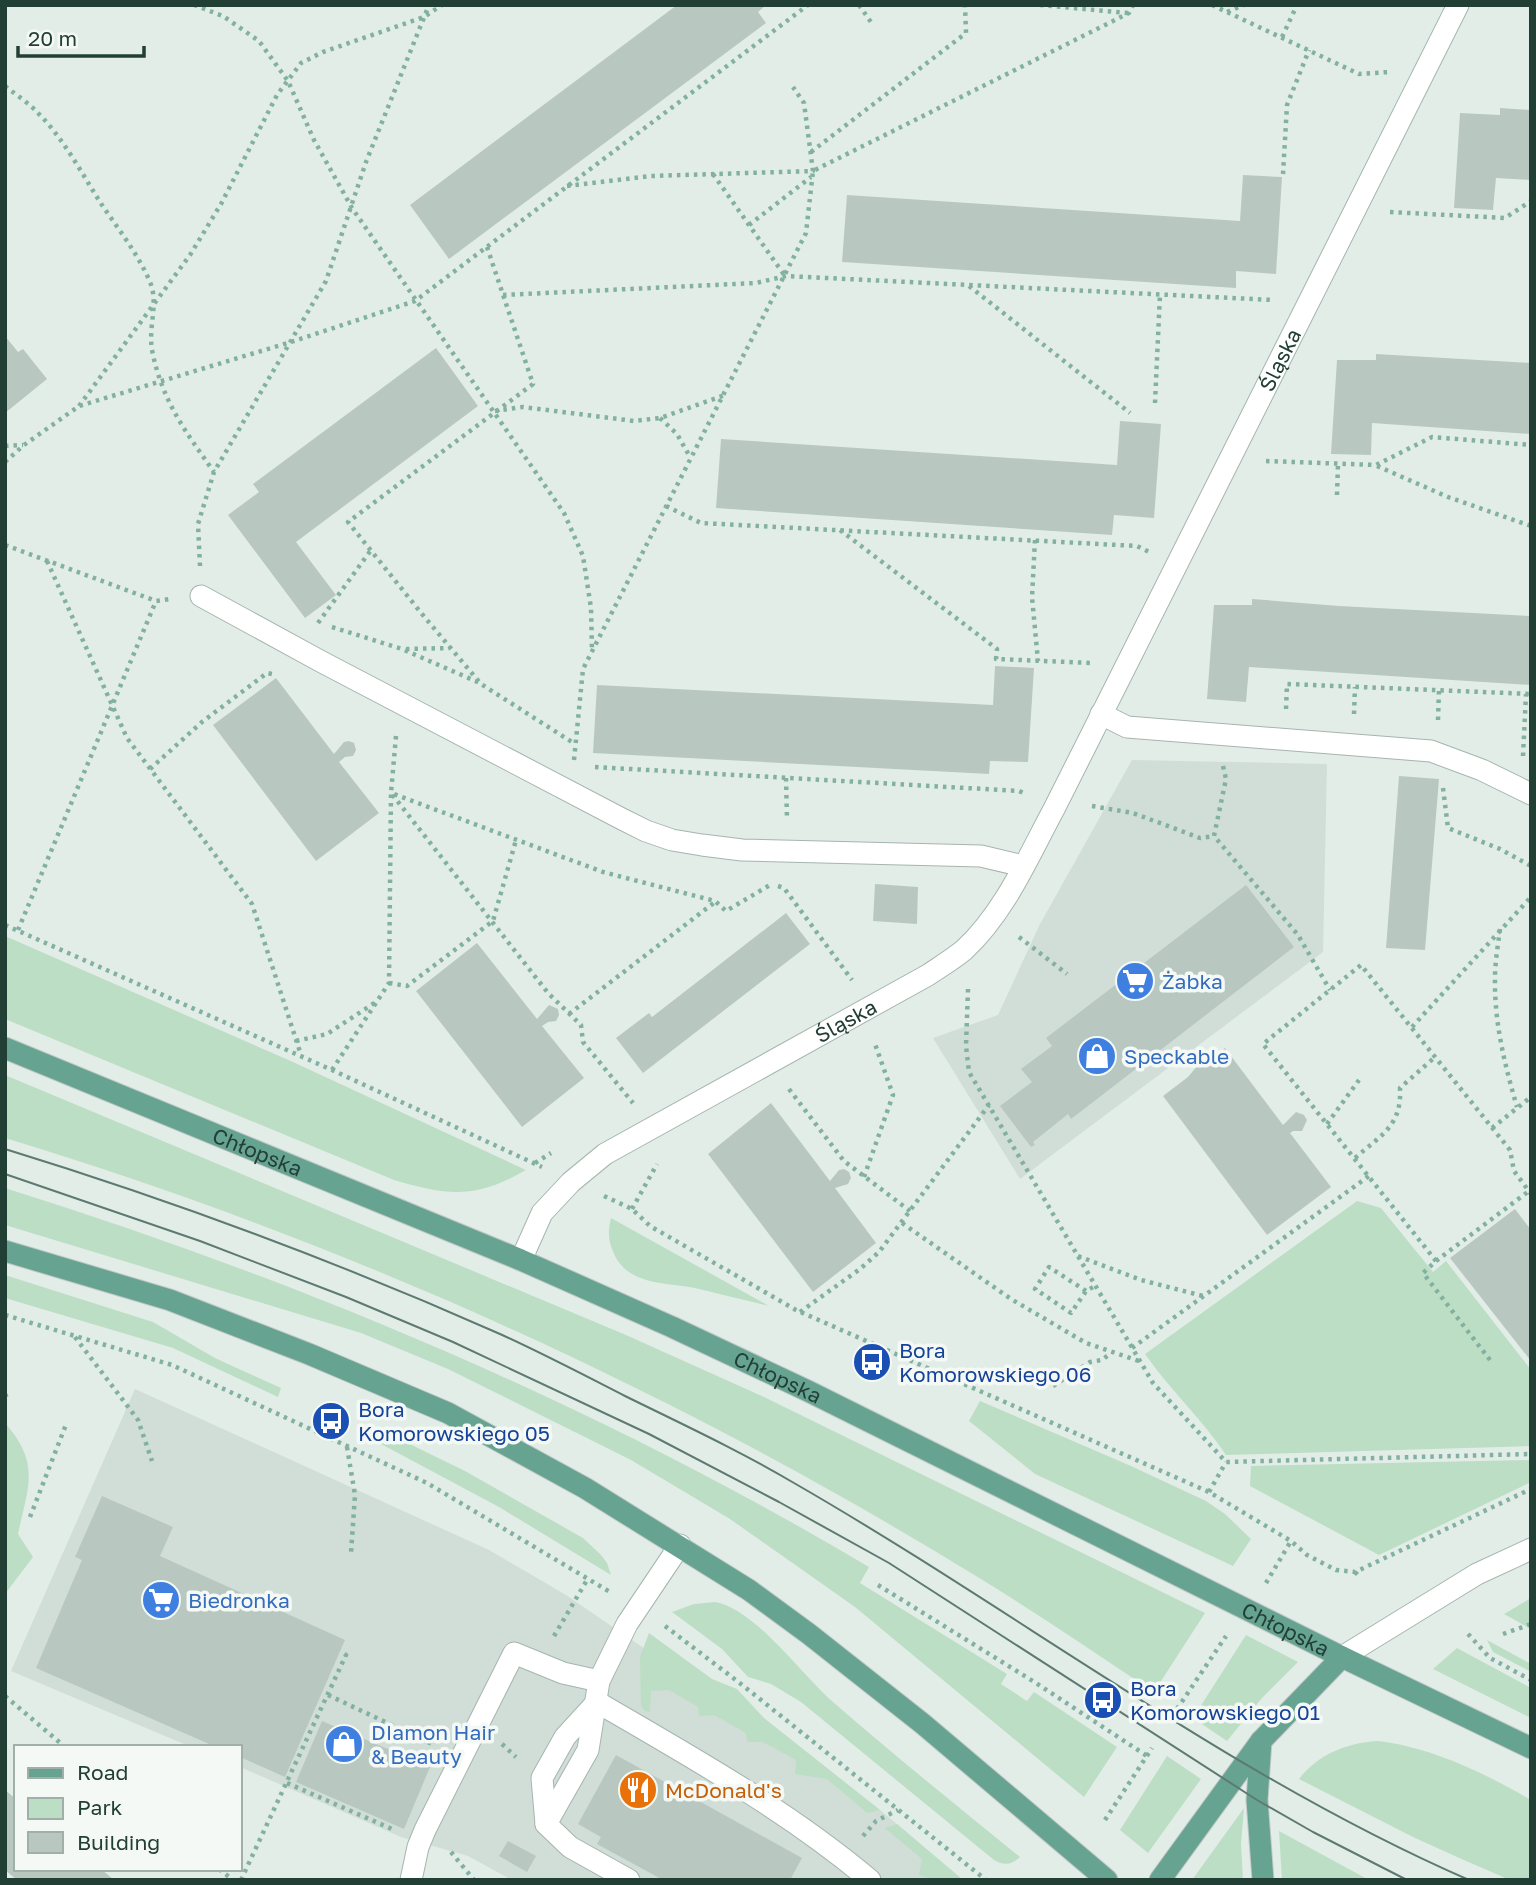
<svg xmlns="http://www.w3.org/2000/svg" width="1536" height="1885" font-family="'Golos Text',sans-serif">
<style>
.built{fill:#d1ddd7}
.green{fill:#bcdec4}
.building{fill:#b8c8c1}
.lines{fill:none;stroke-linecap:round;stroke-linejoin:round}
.minor-casing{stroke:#a5b5af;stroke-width:23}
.major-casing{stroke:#c1c9c7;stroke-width:23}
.path{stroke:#83b1a1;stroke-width:4.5;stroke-dasharray:3.5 5;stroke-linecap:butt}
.minor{stroke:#fff;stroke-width:21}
.major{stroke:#67a391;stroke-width:21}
.tram{stroke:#5d7a71;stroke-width:2}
.labels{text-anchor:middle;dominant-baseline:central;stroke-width:7;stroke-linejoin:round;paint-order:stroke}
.street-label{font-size:21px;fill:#223f36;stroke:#f4f9f6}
.shop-label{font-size:21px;fill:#366cbe;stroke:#f4f9f6;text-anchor:start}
.transit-label{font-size:21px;fill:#164399;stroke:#f4f9f6;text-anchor:start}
.food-label{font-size:21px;fill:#c56008;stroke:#f4f9f6;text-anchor:start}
</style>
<rect width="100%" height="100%" fill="#e3ede8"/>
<g class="built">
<polygon points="1132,760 1327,764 1323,952 1020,1179 933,1038 998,1015 1040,924"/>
<polygon points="135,1389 489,1550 566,1595 670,1666 765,1719 880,1810 963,1880 512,1880 468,1856 401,1837 240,1767 240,1747 191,1747 11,1671"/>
</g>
<g class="green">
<path d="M5 936 293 1062 526 1170C475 1199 449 1196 394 1180L5 1019Z"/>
<path d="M5 1075 626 1335 764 1397 1205 1613 1154 1692C1095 1653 1037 1613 976 1576 673 1390 345 1241 5 1138Z"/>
<path d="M5 1188C305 1282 598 1406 869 1567L860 1583 1007 1674 1001 1684 1027 1701 1034 1692 1117 1747 1084 1797 855 1607 730 1519 631 1460 448 1369 361 1333 5 1225Z"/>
<path d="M1357 1201 1381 1208 1433 1272 1446 1261 1531 1370V1446L1226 1455C1202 1419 1170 1390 1145 1354Z"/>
<path d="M611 1218 769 1306C744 1300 720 1294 695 1288 664 1282 625 1286 612 1249 608 1238 608 1230 611 1218Z"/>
<polygon points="5,1275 153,1322 215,1358 281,1388 278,1397 173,1348 5,1298"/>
<polygon points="980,1401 1131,1466 1206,1501 1225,1514 1251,1539 1233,1566 1035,1474 969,1421"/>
<path d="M5 1423C41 1464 28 1486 18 1534L33 1557 5 1594Z"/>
<polygon points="387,1433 465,1471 583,1538 601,1555 607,1563 611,1575 499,1507 381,1444"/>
<polygon points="1531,1460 1531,1482 1379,1555 1250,1486 1251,1466"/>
<polygon points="1531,1598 1531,1629 1504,1614"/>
<path d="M715 1602C754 1608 803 1676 833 1702 894 1755 957 1806 1020 1857 1011 1865 1005 1866 994 1860L801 1702 771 1684 748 1677 722 1649 672 1612 694 1604Z"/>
<polygon points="649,1633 712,1679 737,1689 765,1719 880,1810 867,1813 827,1779 795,1774 796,1760 763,1742 747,1742 746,1733 714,1715 699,1716 698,1707 669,1690 651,1691 650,1712 645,1711 641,1706 640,1657"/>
<polygon points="1246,1635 1298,1662 1262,1698 1227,1741 1193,1718"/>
<polygon points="1487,1640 1531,1664 1531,1672 1493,1652"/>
<polygon points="1457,1648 1531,1688 1531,1718 1433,1669"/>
<path d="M1377 1741C1428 1746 1487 1774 1531 1800V1880H1510L1457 1857 1413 1837 1299 1779C1318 1754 1347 1743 1377 1741Z"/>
<polygon points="1167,1756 1201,1779 1148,1853 1120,1830"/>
<polygon points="1244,1808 1241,1844 1243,1880 1192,1880"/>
<polygon points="897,1824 963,1880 935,1880 919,1875 922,1859 885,1828"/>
<polygon points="1279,1831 1369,1880 1282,1880"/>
</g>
<g class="building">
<polygon points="677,5 766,5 758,12 766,23 449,259 410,205"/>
<polygon points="1500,108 1531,110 1531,180 1496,178 1493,210 1454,208 1460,113 1500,115"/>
<polygon points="1243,175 1282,177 1276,274 1236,271 1236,288 842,262 847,195 1240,221"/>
<polygon points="5,336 18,352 23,349 47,379 5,413"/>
<polygon points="436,348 478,406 296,542 336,595 305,618 228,515 259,492 253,484"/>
<polygon points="1376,354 1531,363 1531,434 1372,423 1371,455 1331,454 1337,360 1376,360"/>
<polygon points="1120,421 1161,424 1154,518 1114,515 1112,535 716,508 721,439 1117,465"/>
<polygon points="1252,599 1339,606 1531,616 1531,685 1249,667 1246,702 1207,699 1214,605 1252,605"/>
<polygon points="995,666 1034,668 1028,762 990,761 989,774 593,753 597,685 993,705"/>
<polygon points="276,678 334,754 344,742 349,741 354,743 356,750 353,756 345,757 339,762 379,813 316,861 213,725"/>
<polygon points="1399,776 1439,779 1425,950 1386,948"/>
<polygon points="875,884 918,887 917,924 873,921"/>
<polygon points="1246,885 1294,947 1071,1119 1068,1114 1033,1142 1035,1145 1031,1147 1000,1106 1032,1082 1021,1069 1052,1046 1046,1038"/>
<polygon points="786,913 810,944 643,1073 616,1038 649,1013 652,1017"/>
<polygon points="477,943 537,1019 549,1005 558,1009 559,1015 556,1021 548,1022 542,1026 584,1078 522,1127 416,991"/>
<polygon points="1225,1048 1283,1125 1296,1112 1304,1115 1307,1120 1302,1131 1293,1131 1290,1133 1331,1187 1267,1235 1163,1096 1188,1077 1202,1060 1205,1064"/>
<polygon points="771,1103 830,1181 839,1170 844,1169 849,1172 851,1178 848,1184 835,1188 876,1243 813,1292 708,1154"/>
<polygon points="1515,1209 1531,1230 1531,1361 1450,1258"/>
<polygon points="102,1496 173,1527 160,1556 345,1640 285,1777 240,1757 240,1747 216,1747 36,1668 82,1560 75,1557"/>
<polygon points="322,1721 430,1767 404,1829 296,1782"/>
<polygon points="616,1755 802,1858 790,1880 663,1880 597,1844 601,1837 578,1824"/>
<polygon points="5,1790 16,1799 16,1869 101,1869 114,1880 17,1880 5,1870"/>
<polygon points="508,1841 536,1856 527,1872 499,1856"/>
</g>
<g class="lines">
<defs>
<g id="minor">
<polyline points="201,596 322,662 622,819 646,831 672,840 702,845 742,850 981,856 1023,866"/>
<polyline points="1101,714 1127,727 1431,751 1482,770 1531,794"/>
<path id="s1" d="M521 1260 542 1213 571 1182 605 1154 928 975C940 967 953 959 964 950 1005 912 1028 857 1054 809L1458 5"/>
<polyline points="1342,1657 1477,1574 1531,1549"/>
<path d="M597 1702C691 1757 787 1810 870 1880"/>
<polyline points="546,1824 542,1778 565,1737 597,1702"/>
<polyline points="411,1880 418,1847 425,1830 514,1653 563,1673 599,1681"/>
<polyline points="629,1880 570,1847 546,1824 588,1750 599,1681 627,1624 680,1545"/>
</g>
<g id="major">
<path id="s2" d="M5 1048 521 1260 672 1327 810 1392 1342 1657 1531 1748"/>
<polyline points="5,1251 170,1300 309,1354 448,1413 585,1488 749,1590 809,1634 923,1724 1107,1880"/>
<polyline points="1261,1741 1257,1800 1263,1880"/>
<polyline points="1160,1880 1261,1741 1342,1657"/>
</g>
</defs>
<use href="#minor" class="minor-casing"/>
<use href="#major" class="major-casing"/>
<g class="path">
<polyline points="194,5 223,16 259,41 288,81 314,140 352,208 564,513 583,556 591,608 592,651"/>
<polyline points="859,5 873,25"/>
<polyline points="1040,5 1128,13"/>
<polyline points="1212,5 1359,74 1389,72"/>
<polyline points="1227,12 1244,5"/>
<polyline points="1282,37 1297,5"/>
<path d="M5 86C16 95 29 103 38 113 64 139 82 174 102 205 119 230 138 254 150 282 159 303 148 327 152 350 162 401 185 431 214 472"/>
<polyline points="811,152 966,33 965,5"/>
<polyline points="713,174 785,276"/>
<polyline points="1283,174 1287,105 1309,50"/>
<polyline points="567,186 651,176 813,171 804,103 793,87"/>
<polyline points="1390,212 1505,218 1531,201"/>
<polyline points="749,225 811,177"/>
<polyline points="487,247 533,384 348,522 422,614 481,684 575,744"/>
<polyline points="969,286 1130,413"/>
<polyline points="503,295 756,283 786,276 1273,300"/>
<polyline points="1155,403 1160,294"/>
<polyline points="79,406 190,255 221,204 277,95 301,63 323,52 424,17 442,5"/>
<polyline points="495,411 523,407 634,421 660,418 725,395"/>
<polyline points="660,418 677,434 690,457"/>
<polyline points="5,446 23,445"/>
<polyline points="1266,461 1376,465 1432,437 1531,445"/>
<polyline points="5,462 24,445 79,406 291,342 415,301 808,5"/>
<polyline points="1377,466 1448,497 1531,526"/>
<polyline points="1337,495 1338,464"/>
<polyline points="666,506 701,523 1137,546 1149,552"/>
<polyline points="840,530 997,649 996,659 1092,663"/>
<polyline points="1035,540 1032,597 1038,661"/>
<polyline points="5,545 156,601 170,599"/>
<polyline points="47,561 127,738 252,904 301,1055"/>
<polyline points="200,566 198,524 214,472 326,281 366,162 429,5"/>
<polyline points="318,623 371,550"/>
<polyline points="332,627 402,649 480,683"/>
<polyline points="406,649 450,648"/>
<polyline points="1286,709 1287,684 1531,694"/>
<polyline points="1354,714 1355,687"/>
<polyline points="1438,720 1439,690"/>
<polyline points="396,736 391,793 548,993 581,1025 583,1042 633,1103"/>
<polyline points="1523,756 1526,694"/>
<polyline points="574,760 583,669 806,233 813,171 1129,13 1133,5"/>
<polyline points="1223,766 1226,779 1214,836 1298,935 1330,990"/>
<polyline points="595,767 1019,791 1026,794"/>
<polyline points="150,769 202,722 267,673 272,674"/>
<polyline points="786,778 787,819"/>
<polyline points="1443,788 1448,828 1500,849 1531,866"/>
<polyline points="1092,806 1133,813 1200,838 1214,836"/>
<polyline points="778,886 784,888 852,980"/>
<polyline points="5,925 332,1070 542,1167"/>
<path d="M1500 929C1498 945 1495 962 1495 978 1494 1022 1505 1066 1517 1107"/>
<polyline points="18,930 156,601"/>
<polyline points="1019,937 1067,974"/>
<polyline points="389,983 407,986 493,921 516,840"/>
<polyline points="968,989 966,1046 969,1072 1153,1383 1226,1462 1531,1454"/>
<polyline points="569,1014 715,902"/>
<polyline points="1412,1027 1531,897"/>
<polyline points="296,1041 327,1034 376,1002"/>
<polyline points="332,1070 389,983 391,793 603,872 715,901 726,911 770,885"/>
<polyline points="789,1089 844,1161 910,1211"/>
<polyline points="1327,1124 1359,1080"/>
<polyline points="1492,1128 1531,1097"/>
<path d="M1355 1158C1381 1135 1402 1126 1400 1088L1435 1057"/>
<polyline points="535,1163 551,1153"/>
<polyline points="864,1177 893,1095 874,1041"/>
<polyline points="604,1196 632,1209 650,1226 796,1310 1209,1492 1291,1541 1307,1555 1336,1570 1355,1572 1531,1489"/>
<polyline points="632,1209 657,1164"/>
<polyline points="902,1223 1011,1299 1086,1343 1139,1361"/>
<polyline points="1078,1256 1141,1280 1203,1296"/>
<polyline points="1436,1261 1529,1191"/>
<polyline points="1086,1291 1049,1267 1035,1289 1071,1313 1086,1291 1095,1286"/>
<polyline points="800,1312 860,1269 879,1252 989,1105"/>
<polyline points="5,1315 172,1365 427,1483 610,1592"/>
<polyline points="75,1337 138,1420 152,1461"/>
<polyline points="1132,1348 1369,1176"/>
<polyline points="1490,1360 1423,1273 1436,1261 1263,1044 1361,965 1510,1150 1514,1171 1531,1194"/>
<polyline points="1053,1386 1090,1362 1102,1360 1111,1353"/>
<polyline points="5,1394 7,1398"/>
<polyline points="347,1447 355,1495 351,1553"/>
<polyline points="1209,1492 1226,1462"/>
<polyline points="30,1517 67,1422"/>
<polyline points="1355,1572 1361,1578"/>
<polyline points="1266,1583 1291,1541"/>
<polyline points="878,1585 1036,1683 1147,1756"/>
<polyline points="665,1626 741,1684 986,1880"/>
<polyline points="1468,1634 1490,1658 1531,1680"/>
<polyline points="1503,1634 1531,1624"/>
<polyline points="554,1636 587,1580"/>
<polyline points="328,1695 432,1744"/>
<polyline points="5,1696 65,1747"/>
<polyline points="1177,1709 1226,1636"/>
<polyline points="502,1744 516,1757"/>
<polyline points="287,1783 392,1829"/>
<polyline points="1105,1820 1152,1748"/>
<polyline points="863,1836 876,1821 898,1810"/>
<polyline points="451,1852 474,1880"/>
<polyline points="219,1869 233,1880"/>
<polyline points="241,1880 346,1655 340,1653"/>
</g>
<use href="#minor" class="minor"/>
<use href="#major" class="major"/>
<g class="tram">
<path d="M5 1149C174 1201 338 1262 500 1334 542 1353 584 1375 625 1396 682 1424 740 1451 794 1483 1020 1613 1230 1776 1469 1880"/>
<polyline points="5,1174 200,1241 346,1297 453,1342 649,1434 779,1502 889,1563 1257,1800 1313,1832 1407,1880"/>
</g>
</g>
<defs>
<symbol id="supermarket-disc" viewBox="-11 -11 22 22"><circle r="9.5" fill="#3f7fe0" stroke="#f4f9f6"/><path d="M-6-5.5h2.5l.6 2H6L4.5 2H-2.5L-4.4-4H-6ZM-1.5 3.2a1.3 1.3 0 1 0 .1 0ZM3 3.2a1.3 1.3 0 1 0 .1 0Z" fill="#fff"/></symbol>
<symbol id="shop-disc" viewBox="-11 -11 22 22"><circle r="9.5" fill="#3f7fe0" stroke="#f4f9f6"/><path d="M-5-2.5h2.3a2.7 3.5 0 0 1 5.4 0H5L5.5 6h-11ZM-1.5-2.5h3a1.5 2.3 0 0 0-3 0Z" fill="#fff"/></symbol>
<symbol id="bus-disc" viewBox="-11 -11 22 22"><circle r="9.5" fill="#1a4fb4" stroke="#f4f9f6"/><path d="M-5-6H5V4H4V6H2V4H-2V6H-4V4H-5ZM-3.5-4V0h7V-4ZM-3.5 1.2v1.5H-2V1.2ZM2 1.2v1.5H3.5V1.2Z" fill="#fff"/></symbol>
<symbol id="restaurant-disc" viewBox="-11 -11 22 22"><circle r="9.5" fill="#e8710a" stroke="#f4f9f6"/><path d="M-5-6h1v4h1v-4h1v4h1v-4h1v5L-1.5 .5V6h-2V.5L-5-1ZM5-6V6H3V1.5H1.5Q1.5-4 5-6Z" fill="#fff"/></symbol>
</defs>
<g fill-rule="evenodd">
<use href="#supermarket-disc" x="1113" y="959" width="44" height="44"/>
<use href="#shop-disc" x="1075" y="1034" width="44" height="44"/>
<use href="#bus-disc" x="850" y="1340" width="44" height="44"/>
<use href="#bus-disc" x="309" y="1399" width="44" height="44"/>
<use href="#supermarket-disc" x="139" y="1578" width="44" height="44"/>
<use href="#bus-disc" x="1081" y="1678" width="44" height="44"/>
<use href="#shop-disc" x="322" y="1722" width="44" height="44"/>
<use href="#restaurant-disc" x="616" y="1768" width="44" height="44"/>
</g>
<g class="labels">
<g class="street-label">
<text stroke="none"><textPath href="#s1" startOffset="1222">Śląska</textPath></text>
<text stroke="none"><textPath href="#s1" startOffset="413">Śląska</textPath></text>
<text stroke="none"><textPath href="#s2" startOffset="273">Chłopska</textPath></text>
<text stroke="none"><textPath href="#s2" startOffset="840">Chłopska</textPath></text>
<text stroke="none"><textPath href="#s2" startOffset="1407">Chłopska</textPath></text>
</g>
<g class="shop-label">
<text x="1162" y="981">Żabka</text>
<text x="1124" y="1056">Speckable</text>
<text x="188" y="1600">Biedronka</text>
<text x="371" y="1732">DIamon Hair<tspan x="371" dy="24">&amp; Beauty</tspan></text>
</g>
<g class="transit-label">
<text x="899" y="1350">Bora<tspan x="899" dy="24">Komorowskiego 06</tspan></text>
<text x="358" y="1409">Bora<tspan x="358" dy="24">Komorowskiego 05</tspan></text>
<text x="1130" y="1688">Bora<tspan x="1130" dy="24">Komorowskiego 01</tspan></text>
</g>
<g class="food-label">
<text x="665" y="1790">McDonald's</text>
</g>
</g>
<rect width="1536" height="1885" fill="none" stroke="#223f36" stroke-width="14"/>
<rect x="14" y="1745" width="228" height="126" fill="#f4f9f6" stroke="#a0afa9" stroke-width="2"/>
<rect x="28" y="1768" width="35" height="10" fill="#67a391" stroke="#a0afa9" stroke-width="2"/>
<text x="77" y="1780" font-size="21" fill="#223f36">Road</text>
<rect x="28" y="1798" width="35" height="21" fill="#bcdec4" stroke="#a0afa9" stroke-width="2"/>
<text x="77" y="1815" font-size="21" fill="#223f36">Park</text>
<rect x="28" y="1832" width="35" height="21" fill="#b8c8c1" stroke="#a0afa9" stroke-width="2"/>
<text x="77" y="1850" font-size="21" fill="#223f36">Building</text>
<path d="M18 46v10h126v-10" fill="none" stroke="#223f36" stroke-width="3.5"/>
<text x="28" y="46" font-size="21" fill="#223f36" stroke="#f4f9f6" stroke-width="5" paint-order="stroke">20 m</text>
</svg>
